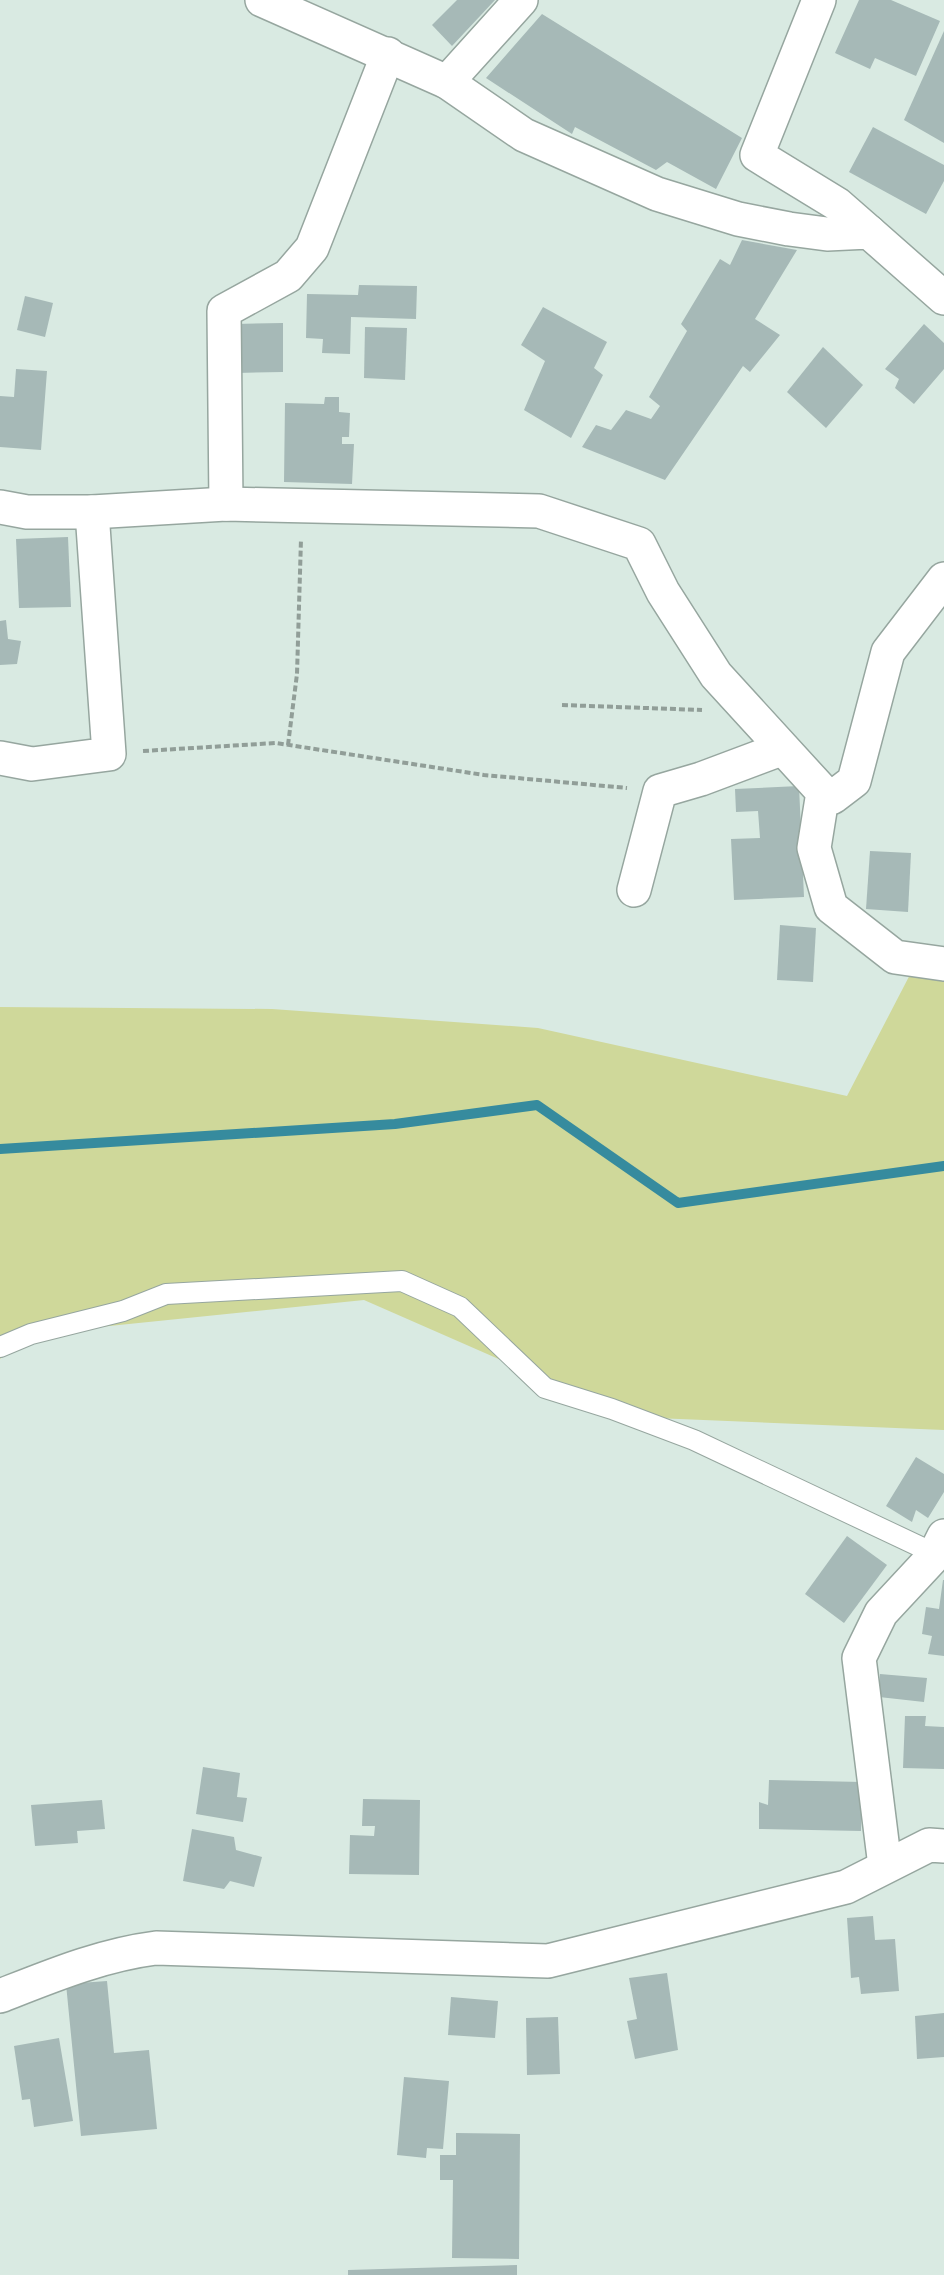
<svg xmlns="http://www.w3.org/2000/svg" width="944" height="2275" font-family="Signika,sans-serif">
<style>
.green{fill:#cfd89a}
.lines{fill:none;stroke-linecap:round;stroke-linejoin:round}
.stream{stroke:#368b9e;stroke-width:10}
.building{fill:#a6b9b7}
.lane-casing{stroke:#96a69f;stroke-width:22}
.street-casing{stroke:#96a69f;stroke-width:36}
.path{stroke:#919e98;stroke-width:4;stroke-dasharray:6 3;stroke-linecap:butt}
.lane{stroke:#fff;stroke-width:20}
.street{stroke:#fff;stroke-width:33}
</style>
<rect width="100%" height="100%" fill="#d9eae2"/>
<polygon class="green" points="915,965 944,975 944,1430 631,1417 364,1300 31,1334 0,1359 0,1007 272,1009 538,1028 847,1096"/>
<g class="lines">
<polyline class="stream" points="0,1149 395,1124 537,1105 678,1203 944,1166"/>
</g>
<g class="building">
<polygon points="457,0 495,0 452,46 432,25"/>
<polygon points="859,0 891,0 940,21 916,76 875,58 870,69 835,53"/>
<polygon points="542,14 742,138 716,189 667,162 656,170 575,127 572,134 486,78"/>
<polygon points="944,31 944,143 904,120"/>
<polygon points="873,127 944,165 944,181 926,214 849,172"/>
<polygon points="742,240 797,250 755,319 780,335 750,372 743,366 665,480 582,447 596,425 611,430 626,410 651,419 660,406 649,397 687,331 681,324 720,259 730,265"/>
<polygon points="359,285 417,286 416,319 351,317 350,354 322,353 323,339 306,338 307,294 358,295"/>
<polygon points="25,296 53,303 45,337 17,330"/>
<polygon points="543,307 607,342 594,368 603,375 571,438 524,410 545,361 521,345"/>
<polygon points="283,323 283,372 236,373 235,324"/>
<polygon points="924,324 944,343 944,369 914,404 895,388 899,379 885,369"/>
<polygon points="365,327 407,328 405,380 364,378"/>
<polygon points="823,347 863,385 826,428 787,392"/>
<polygon points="16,369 47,371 41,450 0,447 0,396 14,397"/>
<polygon points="325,397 339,397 339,412 350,413 349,437 342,437 342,444 354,444 352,484 284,482 285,403 324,404"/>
<polygon points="68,537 71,607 19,608 16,539"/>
<polygon points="6,620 8,639 21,641 17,664 0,665 0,621"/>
<polygon points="799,786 804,897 734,900 731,839 760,838 758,811 736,812 735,789"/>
<polygon points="870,851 911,853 908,912 866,909"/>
<polygon points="780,925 816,928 813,982 777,980"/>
<polygon points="916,1457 944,1474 944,1492 928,1518 916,1510 912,1522 886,1506"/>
<polygon points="847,1536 887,1565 844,1623 805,1594"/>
<polygon points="943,1580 944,1580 944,1656 928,1654 932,1636 922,1634 926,1607 939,1609"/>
<polygon points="880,1674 927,1678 924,1702 879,1697"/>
<polygon points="905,1716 926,1716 925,1726 944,1727 944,1769 903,1768"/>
<polygon points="203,1767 240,1773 237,1797 247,1798 243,1822 196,1814"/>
<polygon points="769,1780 862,1782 861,1831 759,1829 759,1802 768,1805"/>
<polygon points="363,1799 420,1800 419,1875 349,1874 350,1835 374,1836 375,1826 362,1826"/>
<polygon points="102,1800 105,1829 77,1831 78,1843 35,1846 31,1805"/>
<polygon points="192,1829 234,1837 236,1850 262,1857 254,1887 230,1881 224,1889 183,1881"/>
<polygon points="873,1916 875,1940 895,1939 899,1991 861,1994 859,1977 851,1978 847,1918"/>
<polygon points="667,1973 678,2050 635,2059 627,2021 637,2019 629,1978"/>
<polygon points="107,1981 114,2053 149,2050 157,2129 81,2136 66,1984"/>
<polygon points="451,1997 498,2001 495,2038 448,2035"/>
<polygon points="944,2013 944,2057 917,2059 915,2016"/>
<polygon points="558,2017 560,2074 527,2075 526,2018"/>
<polygon points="59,2038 73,2121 34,2127 30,2099 22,2100 14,2046"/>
<polygon points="404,2077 449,2081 443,2149 427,2148 426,2158 397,2155"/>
<polygon points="456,2133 520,2134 519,2259 452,2258 453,2180 440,2180 440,2155 456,2155"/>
<polygon points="517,2265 517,2275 348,2275 348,2270"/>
</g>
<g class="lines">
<defs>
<polyline id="lane" points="0,1347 31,1334 123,1311 166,1294 402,1281 460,1307 545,1388 612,1409 694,1440 944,1558"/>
<g id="street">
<polyline points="262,0 447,82 524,135 657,194 738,219 789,229 827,234 869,232 944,298"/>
<polyline points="819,0 757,155 837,204 869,232"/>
<polyline points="447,82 521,0"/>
<polyline points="226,504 224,311 288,276 312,248 388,54"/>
<polyline points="0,507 27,512 92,512 226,504 539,511 639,544 663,592 716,675 823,792 814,848 831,907 895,957 944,964"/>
<polyline points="0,758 32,764 109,754 92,512"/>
<polyline points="823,792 833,797 854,781 888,652 944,579"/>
<polyline points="634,890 660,791 701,779 781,749"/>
<polyline points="885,1866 859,1658 881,1613 934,1556 944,1536"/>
<path d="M0 1996C51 1976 101 1955 156 1948L548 1961 846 1887 929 1845 944 1846"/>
</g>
</defs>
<use href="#lane" class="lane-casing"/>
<use href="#street" class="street-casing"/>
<g class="path">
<polyline points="562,705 702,710"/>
<polyline points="288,745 297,674 301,539"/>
<polyline points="143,751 276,743 484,775 627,788"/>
</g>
<use href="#lane" class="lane"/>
<use href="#street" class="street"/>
</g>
</svg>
